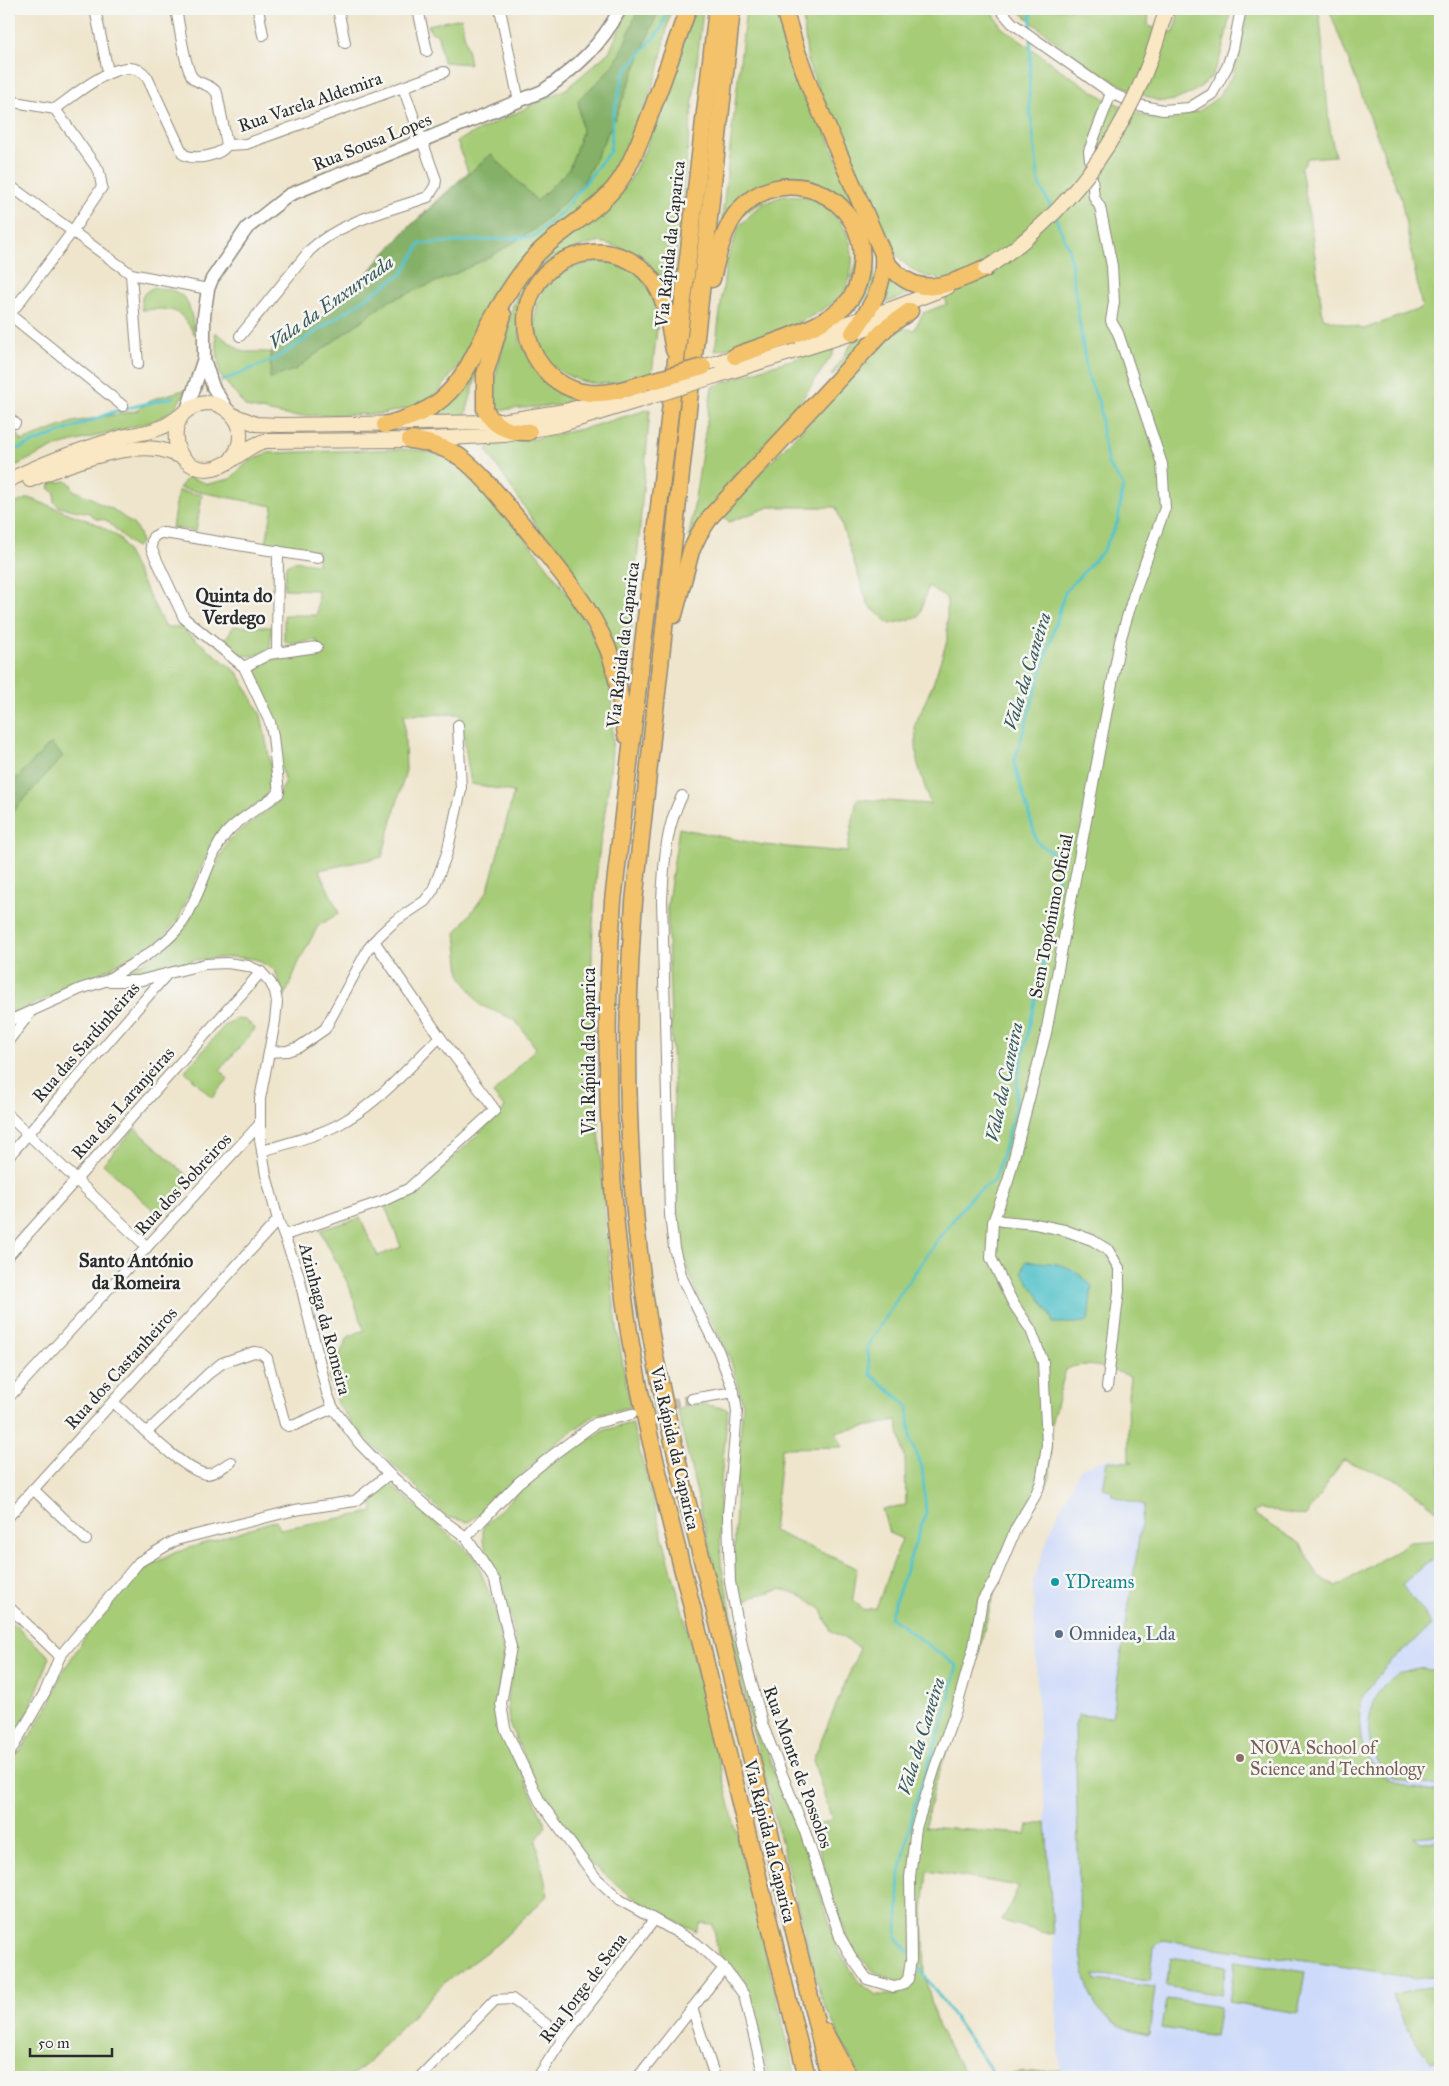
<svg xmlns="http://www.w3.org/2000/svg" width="1449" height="2086" font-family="'IM FELL Great Primer',serif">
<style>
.built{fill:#cedafa}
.green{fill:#a6cc77;stroke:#687c51;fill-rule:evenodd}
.forest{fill:#84b068;stroke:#586e4a}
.water{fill:#55c3ca;stroke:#40777a}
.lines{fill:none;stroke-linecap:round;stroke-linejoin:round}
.stream{stroke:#55c3ca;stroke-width:3}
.minor-tunnel{stroke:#c8c0ac;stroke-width:10;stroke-dasharray:10 5;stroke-linecap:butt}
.minor-casing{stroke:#8d887c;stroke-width:12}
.tertiary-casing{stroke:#8d887c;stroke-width:15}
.secondary-casing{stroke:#8d887c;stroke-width:16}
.trunk-casing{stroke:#8d887c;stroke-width:19}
.minor{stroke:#fff;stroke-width:10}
.tertiary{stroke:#fff;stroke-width:12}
.secondary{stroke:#fae7c3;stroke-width:14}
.trunk{stroke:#f3c26a;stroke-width:16}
.secondary-bridge-casing{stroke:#8d887c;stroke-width:16;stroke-linecap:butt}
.trunk-bridge-casing{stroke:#8d887c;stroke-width:19;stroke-linecap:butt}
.secondary-bridge{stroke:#fae7c3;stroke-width:14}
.trunk-bridge{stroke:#f3c26a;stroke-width:16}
.culture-dot{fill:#0f9aa8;stroke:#f6f6f2;stroke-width:2}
.service-dot{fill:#5c6f8a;stroke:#f6f6f2;stroke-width:2}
.education-dot{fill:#8d6e63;stroke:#f6f6f2;stroke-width:2}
.labels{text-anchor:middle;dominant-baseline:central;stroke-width:5;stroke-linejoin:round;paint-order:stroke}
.street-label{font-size:18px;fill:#2b2b2b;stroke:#f6f6f2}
.culture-label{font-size:18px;fill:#0d838f;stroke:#f6f6f2;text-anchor:start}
.service-label{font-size:18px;fill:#4e5e75;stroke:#f6f6f2;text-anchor:start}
.education-label{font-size:18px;fill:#785e54;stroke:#f6f6f2;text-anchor:start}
.water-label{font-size:19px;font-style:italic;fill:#38595b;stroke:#f6f6f2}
.neighbourhood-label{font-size:19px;font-weight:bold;fill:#2b2b2b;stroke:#f6f6f2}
</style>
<rect width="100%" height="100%" fill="#f6f6f2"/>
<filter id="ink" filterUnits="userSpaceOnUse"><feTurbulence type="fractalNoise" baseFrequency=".02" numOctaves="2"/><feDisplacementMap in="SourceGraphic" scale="10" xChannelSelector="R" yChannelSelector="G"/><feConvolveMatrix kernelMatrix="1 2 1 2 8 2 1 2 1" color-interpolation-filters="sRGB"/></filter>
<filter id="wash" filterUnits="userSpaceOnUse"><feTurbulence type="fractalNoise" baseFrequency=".0096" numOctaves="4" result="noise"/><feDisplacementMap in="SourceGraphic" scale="20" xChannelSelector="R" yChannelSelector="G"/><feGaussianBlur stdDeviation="1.12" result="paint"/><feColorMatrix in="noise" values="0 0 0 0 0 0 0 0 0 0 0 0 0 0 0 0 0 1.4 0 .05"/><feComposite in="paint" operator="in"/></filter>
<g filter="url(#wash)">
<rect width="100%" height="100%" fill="#efe5cc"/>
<polygon class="built" points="1110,1458 1142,1463 1336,1587 1410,1542 1440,1540 1440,2077 1139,2077 1060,2070 1049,1862 1039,1737 1033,1581 1053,1524 1081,1468"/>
<g class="green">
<polygon points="629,9 671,9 658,72 625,156 598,194 567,220 518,267 489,305 460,364 430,403 382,414 290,416 246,407 220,375 215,332 243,352 271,352 349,294 407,229 468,172 457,141 566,89 609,52"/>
<polygon points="694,9 703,9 671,300 661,278 648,265 625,249 601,242 575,248 546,264 527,282 518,309 520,341 535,367 575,397 561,405 497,410 490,400 513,305 523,282 539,262 560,242 599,213 628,183 645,150"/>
<path d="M746 9H778L872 249C880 278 871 304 843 318L840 319 865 234 796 181 721 227Z"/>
<path d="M802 9H991L1001 27 1058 68 1104 98 1142 115 1165 120 1199 111 1217 98 1233 75 1249 9H1318L1320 17 1329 123 1335 156 1308 158 1301 168 1312 234 1323 318 1364 329 1422 308 1401 199 1329 9H1427L1440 15V1513L1400 1481 1343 1460 1306 1516 1261 1509 1252 1513 1301 1544 1318 1576 1336 1587 1410 1542 1440 1540V1553L1402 1584 1432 1625C1412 1644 1378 1670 1365 1694 1360 1703 1359 1718 1360 1728 1363 1777 1399 1787 1440 1793V1835L1414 1837 1421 1842 1440 1841V1976L1414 1979 1373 1971 1163 1940 1154 1947 1150 1981 1095 1974 1096 1980 1155 1987 1149 2035C1123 2030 1100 2019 1090 1993 1078 1961 1080 1922 1079 1888 1078 1833 1076 1779 1075 1724L1079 1715 1112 1717 1144 1505 1118 1498 1112 1495 1111 1490 1102 1488 1107 1461 1133 1462 1129 1461 1128 1394 1130 1376C1108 1369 1088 1360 1066 1369L1051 1424 1050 1478 1018 1530 995 1589 972 1676 934 1788 925 1827 1026 1834 1028 1826 1046 1822 1053 1935 1002 1921 1019 1886 927 1871 923 1911 925 1975 937 2025 966 2077 1060 2070V2077H859L821 1998 753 1731 677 1409 702 1404 728 1409 719 1501 721 1563 738 1645 775 1776 808 1855 838 1949 858 1981 876 1995H898L894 1980 873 1971 851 1948 828 1885 814 1826 832 1820 813 1760 860 1648 830 1630 822 1610 806 1598 781 1589 758 1595 745 1601 740 1607 735 1586 734 1565 737 1472 743 1404 730 1358 696 1291 679 1246 667 908 679 828 763 845 847 852 857 799 930 804 917 761 915 725 933 684 947 641V599L928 586 919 617 890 624 868 605 836 507H769L729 522 721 513 900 328 914 330 923 313 947 304 938 278C916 277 903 263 889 247L808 64ZM897 1421 905 1460 906 1505 882 1509 889 1533 902 1539 876 1608 863 1610 853 1599 857 1568 773 1531 782 1448 843 1447 836 1432Z"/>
<path d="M1017 9H1149L1148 26 1174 33 1179 9H1231C1227 28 1223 58 1212 75 1204 88 1176 104 1160 101 1153 100 1146 96 1139 93 1092 73 1055 42 1017 9Z"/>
<polygon points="461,18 470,64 443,62 438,35 431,32 428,25"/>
<path d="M784 195C792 196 803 195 810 198 842 212 860 245 849 279 847 282 847 287 845 290 826 318 748 344 715 351L726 264 739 226 761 205Z"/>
<path d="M596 261 620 263 639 274 656 300 658 319 652 374C633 379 611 386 591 383 577 381 556 372 547 360 530 337 530 298 553 279 565 269 582 265 596 261Z"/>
<polygon points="889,275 913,289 913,293 880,305"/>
<path d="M153 288C188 288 191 304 194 334 180 307 171 308 142 310 141 298 141 293 153 288Z"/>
<polygon points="869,335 832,376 831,375 854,340"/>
<polygon points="830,349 833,350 833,354 779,432 689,538 712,387 770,366"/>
<polygon points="483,353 465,417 430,417 451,400"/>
<polygon points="187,389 175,408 155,421 54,447 9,469 9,425 14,429 22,441 73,422 136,411 153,399"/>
<polygon points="650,409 627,676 619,657 554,552 487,451 491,443 534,439 586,428"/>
<path d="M402 449C412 450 423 450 432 453 466 462 494 502 516 527 545 562 588 617 603 660 625 722 604 805 597 870 593 912 591 955 592 998 600 1135 603 1273 631 1407L595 1415 548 1449 485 1511 468 1522 447 1517 356 1429 337 1403 329 1378 348 1337 364 1330 349 1286 320 1230 360 1218 378 1256 401 1247 385 1206 415 1195 505 1108 493 1094 536 1048 515 1020 480 1005 460 974 456 933 488 890 514 792 471 784 460 714 404 715 406 770 382 857 319 870 339 913 318 926 299 962 284 998 275 970 255 959 232 957 195 960 164 970 133 975 131 968 159 953 185 929 229 839 270 809 285 784 268 708 255 677 258 667 271 660 317 652V640L291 644 286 642 284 638V615H317L318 590 284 589 286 565 294 561 318 564V551L266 543 273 506 179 488 188 477 208 484 230 479 248 462 267 453Z"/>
<polygon points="66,481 71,484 73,490 94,499 100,504 111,508 134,525 139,533 141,543 136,547 131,544 106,520 96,519 89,513 59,507 54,502 55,493 49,488 51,483"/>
<polygon points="178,491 202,495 196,531 172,528"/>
<polygon points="29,498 97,524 120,538 165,627 180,627 238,673 261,715 270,761 272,787 262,801 228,824 211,846 178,920 160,940 114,966 73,987 9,1015 9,506"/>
<path d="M234 626 272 627 270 647C253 663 237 655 223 642Z"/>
<polygon points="237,1019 246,1020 255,1029 220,1070 228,1079 212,1098 185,1071 226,1024"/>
<polygon points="135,1128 192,1180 160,1216 103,1164"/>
<polygon points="632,1423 681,1605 796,2077 768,2077 755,2013 743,1978 718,1953 713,1924 700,1923 696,1932 631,1896 589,1862 542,1794 509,1724 507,1699 515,1660 514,1630 502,1584 483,1541 483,1527 536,1474 605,1430"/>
<polygon points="389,1483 475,1557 496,1611 504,1657 494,1713 546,1825 536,1841 548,1895 497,1944 443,1984 363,2067 349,2077 9,2077 9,1761 21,1750 50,1703 61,1675 96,1619 144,1569 174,1553 276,1520 280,1529 373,1512 371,1496"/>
<polygon points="9,1620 50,1657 29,1711 9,1743"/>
<path d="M1418 1668 1440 1672V1786C1427 1784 1397 1783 1388 1774 1359 1747 1364 1697 1396 1675 1401 1671 1411 1670 1418 1668Z"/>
<polygon points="1171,1957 1226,1966 1221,1995 1166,1986"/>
<polygon points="1235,1961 1305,1972 1298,2013 1229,2002"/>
<polygon points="1427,1987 1440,1987 1440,2059 1430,2061 1403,2023 1393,1996"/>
<polygon points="1167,1999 1220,2007 1215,2036 1162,2028"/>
</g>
<g class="forest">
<polygon points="638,9 659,9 617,114 582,186 535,229 490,257 446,278 387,302 296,369 270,379 271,352 349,294 407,229 491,154 537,201 569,169 582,132 578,100 603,77 620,55"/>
<polygon points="51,743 63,756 9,816 9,786"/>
</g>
<path class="water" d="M1026 1261C1059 1264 1067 1261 1092 1286L1088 1321 1077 1323H1053L1050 1314 1022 1272Z"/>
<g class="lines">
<g class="stream">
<polyline points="1031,32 1031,9"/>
<polyline points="1031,39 1029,99 1039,184 1052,209"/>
<polyline points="222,381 277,358 403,273 420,244 533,237 564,210 610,151 613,115 624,73 661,29 668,9"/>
<polyline points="9,452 116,411 174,397"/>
<polyline points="908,1952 897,1938 900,1873 915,1803 944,1718 957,1666 890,1617 926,1512 922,1467 911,1441 908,1406 871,1375 867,1347 900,1294 939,1238 971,1197 995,1179 1014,1115 1019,1070 1040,981 1061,859 1037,842 1014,763 1065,592 1103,551 1118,521 1123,485 1108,464 1102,433 1100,405 1087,374 1069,249 1055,217"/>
<polyline points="913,1959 996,2077"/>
</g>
</g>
</g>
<g filter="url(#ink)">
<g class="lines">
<polyline class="minor-tunnel" points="640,1412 692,1399"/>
<defs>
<g id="minor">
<polyline points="95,9 108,72"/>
<path d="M176 9C179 23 185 70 193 78 200 85 211 84 217 93L227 145"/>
<polyline points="258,9 263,35"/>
<polyline points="338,9 345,43"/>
<polyline points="418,9 427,51"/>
<polyline points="500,9 519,102"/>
<polyline points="1000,9 1012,23 1111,93 1138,105 1163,110 1189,108 1212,94 1227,67 1233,49 1241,9"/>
<path d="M9 101 55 109C75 95 126 49 147 77L183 154C194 161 220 156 227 145"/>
<polyline points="227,145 246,144 444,72"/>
<polyline points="9,185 131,274 208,289"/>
<polyline points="131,274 138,364"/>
<polyline points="9,314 123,406"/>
<polyline points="9,316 72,232 102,187 99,171 55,109"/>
<path d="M240 336 310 250C341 221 388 211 428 197L435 186 436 180 403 87"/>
<polyline points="9,418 15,423"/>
<polyline points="277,653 278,551"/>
<polyline points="244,667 269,654 317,647"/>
<path d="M682 796C665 827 664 866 662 900L670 1215 674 1248 682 1278 718 1350 734 1392"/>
<path d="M106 981C131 963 164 949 182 923 201 897 209 851 229 830 243 816 263 806 279 793L273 736 270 722 244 667 184 618 152 550 151 546 153 537 160 533H164L318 558"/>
<polyline points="9,1021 80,989 105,981 138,981 205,964 227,963 248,966 261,972 270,982 275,991 277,1002 275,1021 260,1099 260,1139 266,1175 278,1220 298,1273 327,1393 333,1408 359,1443 389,1474 441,1519 466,1537 495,1581 511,1647 501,1704 505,1728 540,1802 596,1878 620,1900 696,1943 724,1968 744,1995 764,2077"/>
<polyline points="9,1040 30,1013"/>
<polyline points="269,1052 287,1051 299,1047 325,1029 368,949 379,936 395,921 425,901 433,890 447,853 461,790 458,725"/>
<polyline points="9,1116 147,1247"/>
<path d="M262 1151C291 1142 323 1135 348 1119 383 1098 411 1065 440 1037"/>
<polyline points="9,1156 167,974"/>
<polyline points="995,1218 1002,1221 1035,1224 1064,1230 1092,1240 1108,1250 1119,1268 1119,1291 1107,1387"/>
<polyline points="285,1235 383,1201 408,1189 495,1110 440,1037 374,941"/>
<polyline points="9,1255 261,972"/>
<polyline points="9,1397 259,1125"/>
<polyline points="692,1399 734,1392 737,1412 728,1514 730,1582 743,1650 763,1726 805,1832 840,1937 852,1958 867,1979 894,1987 902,1985 908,1979 911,1960 910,1877 916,1828 935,1767 956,1710 974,1646 982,1601 994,1581 1016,1528 1035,1496 1041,1482 1047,1445 1043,1362 1031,1330 1013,1303 991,1258 993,1222 1008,1181 1046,1033 1120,641 1134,594 1165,508 1162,464 1118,333 1111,321 1114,302 1112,266 1100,207 1094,197 1089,151 1111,93"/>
<path d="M113 1402C132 1418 184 1472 207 1474 215 1474 225 1465 231 1462"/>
<polyline points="147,1432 208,1374 222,1363 254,1352 261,1353 267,1358 285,1424 288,1426 295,1425 333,1408"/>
<polyline points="33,1489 86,1540"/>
<polyline points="9,1516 278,1220"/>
<polyline points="466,1537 518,1483 554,1454 596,1423 632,1414"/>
<polyline points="9,1607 60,1656"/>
<polyline points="9,1754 45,1692 60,1656 139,1562 176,1540 295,1510 355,1501 389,1474"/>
<polyline points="692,2008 715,2077"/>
<polyline points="420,2077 495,2000 512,1999 564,2037"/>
<polyline points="538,2077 564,2037 654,1920"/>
<polyline points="638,2077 724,1968"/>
</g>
<g id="tertiary">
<polyline points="1439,9 1440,9"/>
<polyline points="204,359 213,387 228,411"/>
<path d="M187 410 204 358V316L208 289 212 279 247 228 289 195 543 91C577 67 601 46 620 9"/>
</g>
<g id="secondary">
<polyline points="1162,23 1167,9"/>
<polyline points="801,338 891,309 948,287"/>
<polyline points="703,367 744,354"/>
<polyline points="719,375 853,333 896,317"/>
<path d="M183 414C165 438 182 475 214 468 233 464 245 446 265 441L410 440 505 435 559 425 650 397"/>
<polyline points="233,415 256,424 280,425 494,422 565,411 620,396"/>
<path d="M9 480C43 463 79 450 116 439 130 434 146 434 160 428 177 422 188 404 207 403 221 403 234 413 239 426 242 438 239 449 232 458"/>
<path d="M30 480C64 466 120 444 157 449 166 450 174 454 182 457"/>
</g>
<g id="trunk">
<path d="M717 9 613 901C603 1034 607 1166 624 1298 638 1405 668 1510 694 1615 732 1769 770 1923 807 2077"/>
<path d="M732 9 634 902C624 1035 626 1167 645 1298 661 1405 690 1511 716 1615 754 1769 793 1923 829 2077"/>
<path d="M784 9 796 49 811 90 887 263C918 301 947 285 985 269"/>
<path d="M712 279C717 258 722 234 735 215 779 157 870 194 861 267 860 281 855 295 845 305 820 330 769 343 735 356"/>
<path d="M503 315 485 374V409C493 427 510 433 529 432"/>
<path d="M853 333C871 306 885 289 883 255"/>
<path d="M652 381C632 387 611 395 589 393 540 388 510 330 535 287 559 246 621 240 651 278 667 298 669 326 674 350"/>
<path d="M385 425C403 420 419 415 434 405 462 386 475 353 489 325 503 299 518 274 538 253 565 226 604 209 624 174 635 155 643 133 651 112 664 78 676 43 688 9"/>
<path d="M410 440C428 442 445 447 460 457 484 475 503 501 522 524 553 562 589 603 608 649 619 677 621 706 626 735"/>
<polyline points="674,615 691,551 699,534 711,516 886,328 910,311"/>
<polyline points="824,2031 849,2077"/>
</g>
</defs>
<use href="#minor" class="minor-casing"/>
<use href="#tertiary" class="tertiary-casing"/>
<use href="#secondary" class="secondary-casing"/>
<use href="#trunk" class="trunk-casing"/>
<use href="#minor" class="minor"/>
<use href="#tertiary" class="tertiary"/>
<use href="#secondary" class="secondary"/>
<use href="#trunk" class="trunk"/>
<defs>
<g id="secondary-bridge">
<path d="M985 269C1074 212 1134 124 1162 23"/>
<polyline points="650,397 719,375"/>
</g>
<polyline id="trunk-bridge" points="652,381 703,367"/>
</defs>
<use href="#secondary-bridge" class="secondary-bridge-casing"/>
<use href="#trunk-bridge" class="trunk-bridge-casing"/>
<use href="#secondary-bridge" class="secondary-bridge"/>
<use href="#trunk-bridge" class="trunk-bridge"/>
</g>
</g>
<circle class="culture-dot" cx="1055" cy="1582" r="5"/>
<circle class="service-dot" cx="1059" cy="1634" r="5"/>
<circle class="education-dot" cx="1240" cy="1758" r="5"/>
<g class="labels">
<g class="street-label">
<text transform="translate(310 102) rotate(-19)">Rua Varela Aldemira</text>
<text transform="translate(372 142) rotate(-22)">Rua Sousa Lopes</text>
<text transform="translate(670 244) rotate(-84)">Via Rápida da Caparica</text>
<text transform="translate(623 645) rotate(-83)">Via Rápida da Caparica</text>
<text transform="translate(1051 916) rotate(-79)">Sem Topónimo Oficial</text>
<text transform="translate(86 1042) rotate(-49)">Rua das Sardinheiras</text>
<text transform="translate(589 1051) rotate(-90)">Via Rápida da Caparica</text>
<text transform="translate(123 1103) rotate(-48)">Rua das Laranjeiras</text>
<text transform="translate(183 1184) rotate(-47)">Rua dos Sobreiros</text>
<text transform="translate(325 1319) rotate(75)">Azinhaga da Romeira</text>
<text transform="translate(121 1368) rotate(-48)">Rua dos Castanheiros</text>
<text transform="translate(675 1448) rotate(77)">Via Rápida da Caparica</text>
<text transform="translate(798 1767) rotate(70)">Rua Monte de Possolos</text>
<text transform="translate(770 1841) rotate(76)">Via Rápida da Caparica</text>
<text transform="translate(583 1988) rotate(-53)">Rua Jorge de Sena</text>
</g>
<g class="culture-label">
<text x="1065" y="1582">YDreams</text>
</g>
<g class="service-label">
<text x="1069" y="1634">Omnidea, Lda</text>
</g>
<g class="education-label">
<text x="1250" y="1748">NOVA School of<tspan x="1250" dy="21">Science and Technology</tspan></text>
</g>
<g class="water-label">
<text transform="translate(331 302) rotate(-35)">Vala da Enxurrada</text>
<text transform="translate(1027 671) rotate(-73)">Vala da Caneira</text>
<text transform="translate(1004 1082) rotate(-78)">Vala da Caneira</text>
<text transform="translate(921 1736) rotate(-73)">Vala da Caneira</text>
</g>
<g class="neighbourhood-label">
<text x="234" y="595">Quinta do<tspan x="234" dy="22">Verdego</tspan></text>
<text x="136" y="1260">Santo António<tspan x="136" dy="22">da Romeira</tspan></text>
</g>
</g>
<rect width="1449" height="2086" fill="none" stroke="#f6f6f2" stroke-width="30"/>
<path d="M30 2048v8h82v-8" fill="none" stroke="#2b2b2b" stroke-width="2.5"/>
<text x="38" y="2048" font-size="15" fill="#2b2b2b" stroke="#f6f6f2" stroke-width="4" paint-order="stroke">50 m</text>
</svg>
